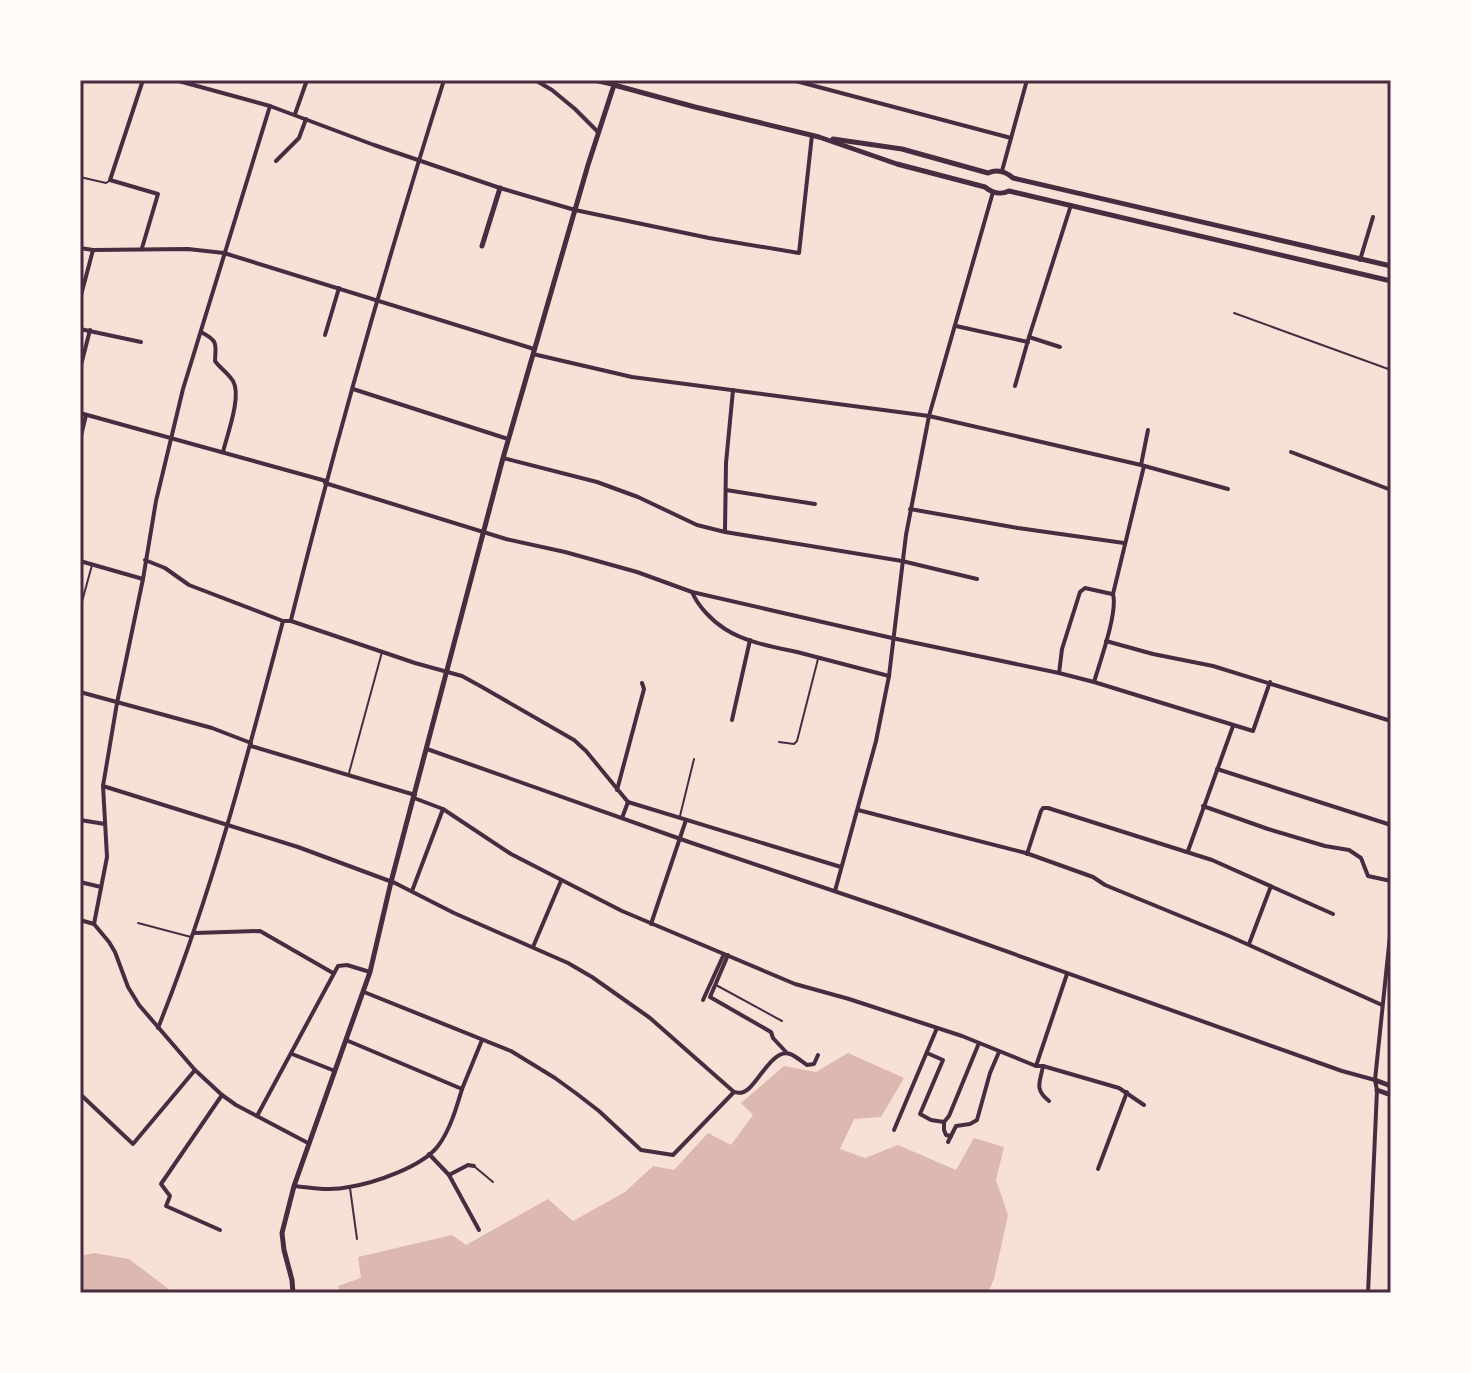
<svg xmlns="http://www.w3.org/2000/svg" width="1471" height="1373" font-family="'Alegreya Sans',sans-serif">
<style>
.water{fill:#dcb8b0}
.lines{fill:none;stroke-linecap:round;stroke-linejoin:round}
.service{stroke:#4a2c40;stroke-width:2}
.minor{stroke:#4a2c40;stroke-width:4}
.tertiary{stroke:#4a2c40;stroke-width:5}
.neatline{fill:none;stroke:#4a2c40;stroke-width:3}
</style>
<rect width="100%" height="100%" fill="#f7e1d7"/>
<g class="water">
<polygon points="848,1053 904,1078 881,1117 854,1119 840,1149 865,1158 898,1145 956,1170 974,1138 1004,1147 996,1180 1008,1215 994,1279 988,1293 340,1293 338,1286 361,1278 358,1257 452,1235 466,1245 548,1199 573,1221 625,1192 653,1166 674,1170 708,1133 731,1145 753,1115 741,1103 784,1066 816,1072"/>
<polygon points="94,1253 129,1259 174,1293 80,1293 80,1256"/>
</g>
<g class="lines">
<g class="service">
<polyline points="80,177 106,183 109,181"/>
<polyline points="1234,313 1391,370"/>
<polyline points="80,609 92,565"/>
<polyline points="779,742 794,744 797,741 818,659"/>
<polyline points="349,773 382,652"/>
<polyline points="680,816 694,759"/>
<polyline points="138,923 191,937"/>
<polyline points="716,985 782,1021"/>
<polyline points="475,1167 493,1182"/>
<polyline points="350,1188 357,1239"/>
</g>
<g class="minor">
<polyline points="175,80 270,106 374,145 500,188 575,210 709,238 799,253 812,135"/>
<polyline points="535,80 552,90 575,109 598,132"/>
<polyline points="592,80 614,85 616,80"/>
<polyline points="792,80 1011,138"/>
<polyline points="295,114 307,80"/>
<polyline points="276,161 299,138 306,119"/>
<polyline points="1002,171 1027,80"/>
<polyline points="80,248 93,250 188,249 224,253 534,349"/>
<polyline points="142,248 158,194 110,180 143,80"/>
<polyline points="1360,260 1373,217"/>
<polyline points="80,299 93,250"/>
<polyline points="956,326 1028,342"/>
<polyline points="80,329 141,342"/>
<path d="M201 332C218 341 216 343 215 361 220 368 228 373 233 381 242 396 227 435 223 452"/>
<polyline points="325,335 339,288"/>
<polyline points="1029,337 1060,347"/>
<polyline points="533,354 632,377 929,416 1141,465 1228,489"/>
<polyline points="80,369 90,330"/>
<polyline points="1015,386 1029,337 1071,205"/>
<polyline points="353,389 508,439"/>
<polyline points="80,413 326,481"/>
<polyline points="80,440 86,415"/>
<polyline points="1291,452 1391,490"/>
<polyline points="503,458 597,482 638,497 697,525 725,532 902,561 977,579"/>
<polyline points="1141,465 1148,430"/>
<polyline points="325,483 506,539 565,552 637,572 692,592 892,638 1059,673 1094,682 1253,731 1270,682"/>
<polyline points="726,490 815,504"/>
<polyline points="910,509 1018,528 1124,543"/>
<polyline points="725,531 726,463 733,390"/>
<polyline points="145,560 165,568 189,585 283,621 291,621 415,663 462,676 482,687 574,740 586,751 628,802 841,867"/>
<polyline points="80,561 143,579"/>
<path d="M692 592C698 606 711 620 725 629 745 642 773 647 797 652 827 660 858 668 889 676"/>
<path d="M291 620C336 439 388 258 444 80"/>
<polyline points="1106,641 1153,654 1213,666 1391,721"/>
<polyline points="1059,673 1062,649 1080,592 1085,588 1112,594"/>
<path d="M1094 682C1100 662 1118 612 1113 594L1144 466"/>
<polyline points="80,692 212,728 251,743"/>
<polyline points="732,720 750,640"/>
<polyline points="251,746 415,795"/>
<polyline points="427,749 689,842 896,912 1342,1071 1375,1080"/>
<polyline points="1217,769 1391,825"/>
<path d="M103 786 298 847 395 883 454 913 568 963 592 977 650 1018 734 1092C740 1093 741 1094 747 1090 758 1083 773 1048 790 1054 796 1056 802 1062 807 1065L814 1064 818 1055"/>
<polyline points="617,790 644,689 642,683"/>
<polyline points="414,798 443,809 511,854 622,911 795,984 849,999 962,1036 1036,1066 1043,1066 1119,1088 1144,1105"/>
<polyline points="1203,806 1268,829 1325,846 1349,850 1361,858 1368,876 1391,881"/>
<polyline points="858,810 1026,853 1093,877 1105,885 1229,936 1382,1005"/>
<polyline points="622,818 628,802"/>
<polyline points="80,820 105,824"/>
<polyline points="1188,851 1233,726"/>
<polyline points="1027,854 1041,811 1043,808 1048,808 1212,860 1333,914"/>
<polyline points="80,882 101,887"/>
<polyline points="412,891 443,809"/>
<polyline points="835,891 876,741 889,676 906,535 929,416 993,192"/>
<polyline points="80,920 94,924 109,942 115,952 128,987 139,1005 195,1070 222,1095 236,1105 308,1143"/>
<polyline points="94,924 107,857 103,786 117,703 143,579 156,501 183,389 270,106"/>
<polyline points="651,924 686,820"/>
<polyline points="195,933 260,931 333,973"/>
<polyline points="1249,944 1271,886"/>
<polyline points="533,947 561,881"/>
<polyline points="728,955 710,997 771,1032 773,1038 786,1052"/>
<polyline points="364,992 511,1051 555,1078 577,1094 599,1111 641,1150 673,1155 734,1092"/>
<polyline points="703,1000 724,954"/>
<path d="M158 1028C211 896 247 758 283 621"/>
<polyline points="927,1053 943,1060 920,1114 931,1120 944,1122 949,1116 979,1043"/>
<polyline points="292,1054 335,1071"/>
<polyline points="1036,1066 1067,974"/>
<path d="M1043 1066C1040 1083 1034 1089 1049 1101"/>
<polyline points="462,1089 482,1040"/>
<polyline points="80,1094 133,1144 195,1070"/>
<polyline points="257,1116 338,966 347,965 370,972"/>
<polyline points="944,1122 944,1130 946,1135 951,1136"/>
<polyline points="894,1130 937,1028"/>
<polyline points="948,1142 956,1126 970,1124 977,1120 990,1073 999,1052"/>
<polyline points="429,1154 449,1175 479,1230"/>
<polyline points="1098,1169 1127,1092"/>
<polyline points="449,1175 468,1165 474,1166"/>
<path d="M294 1186C312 1188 331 1191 349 1187 374 1183 422 1167 438 1146 450 1130 456 1109 462 1089L346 1040"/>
<polyline points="220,1230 166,1206 170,1196 161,1184 222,1095"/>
<polyline points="1368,1293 1377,1090 1375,1080 1391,926"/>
</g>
<g class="tertiary">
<path d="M833 139 902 149 988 173C997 169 1005 171 1013 178L1391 266"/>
<polyline points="482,246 500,188"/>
<polyline points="1375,1080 1391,1086"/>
<polyline points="1377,1090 1391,1095"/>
<path d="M293 1293 292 1280 284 1250 282 1233 294 1186 370 972 391 882 503 458 588 165 614 85 695 107 819 137 897 164 985 187C992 193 1001 195 1009 191L1391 281"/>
</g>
</g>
<rect width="1471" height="1373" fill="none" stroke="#fffaf5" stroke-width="164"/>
<rect x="82" y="82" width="1307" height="1209" class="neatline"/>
</svg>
